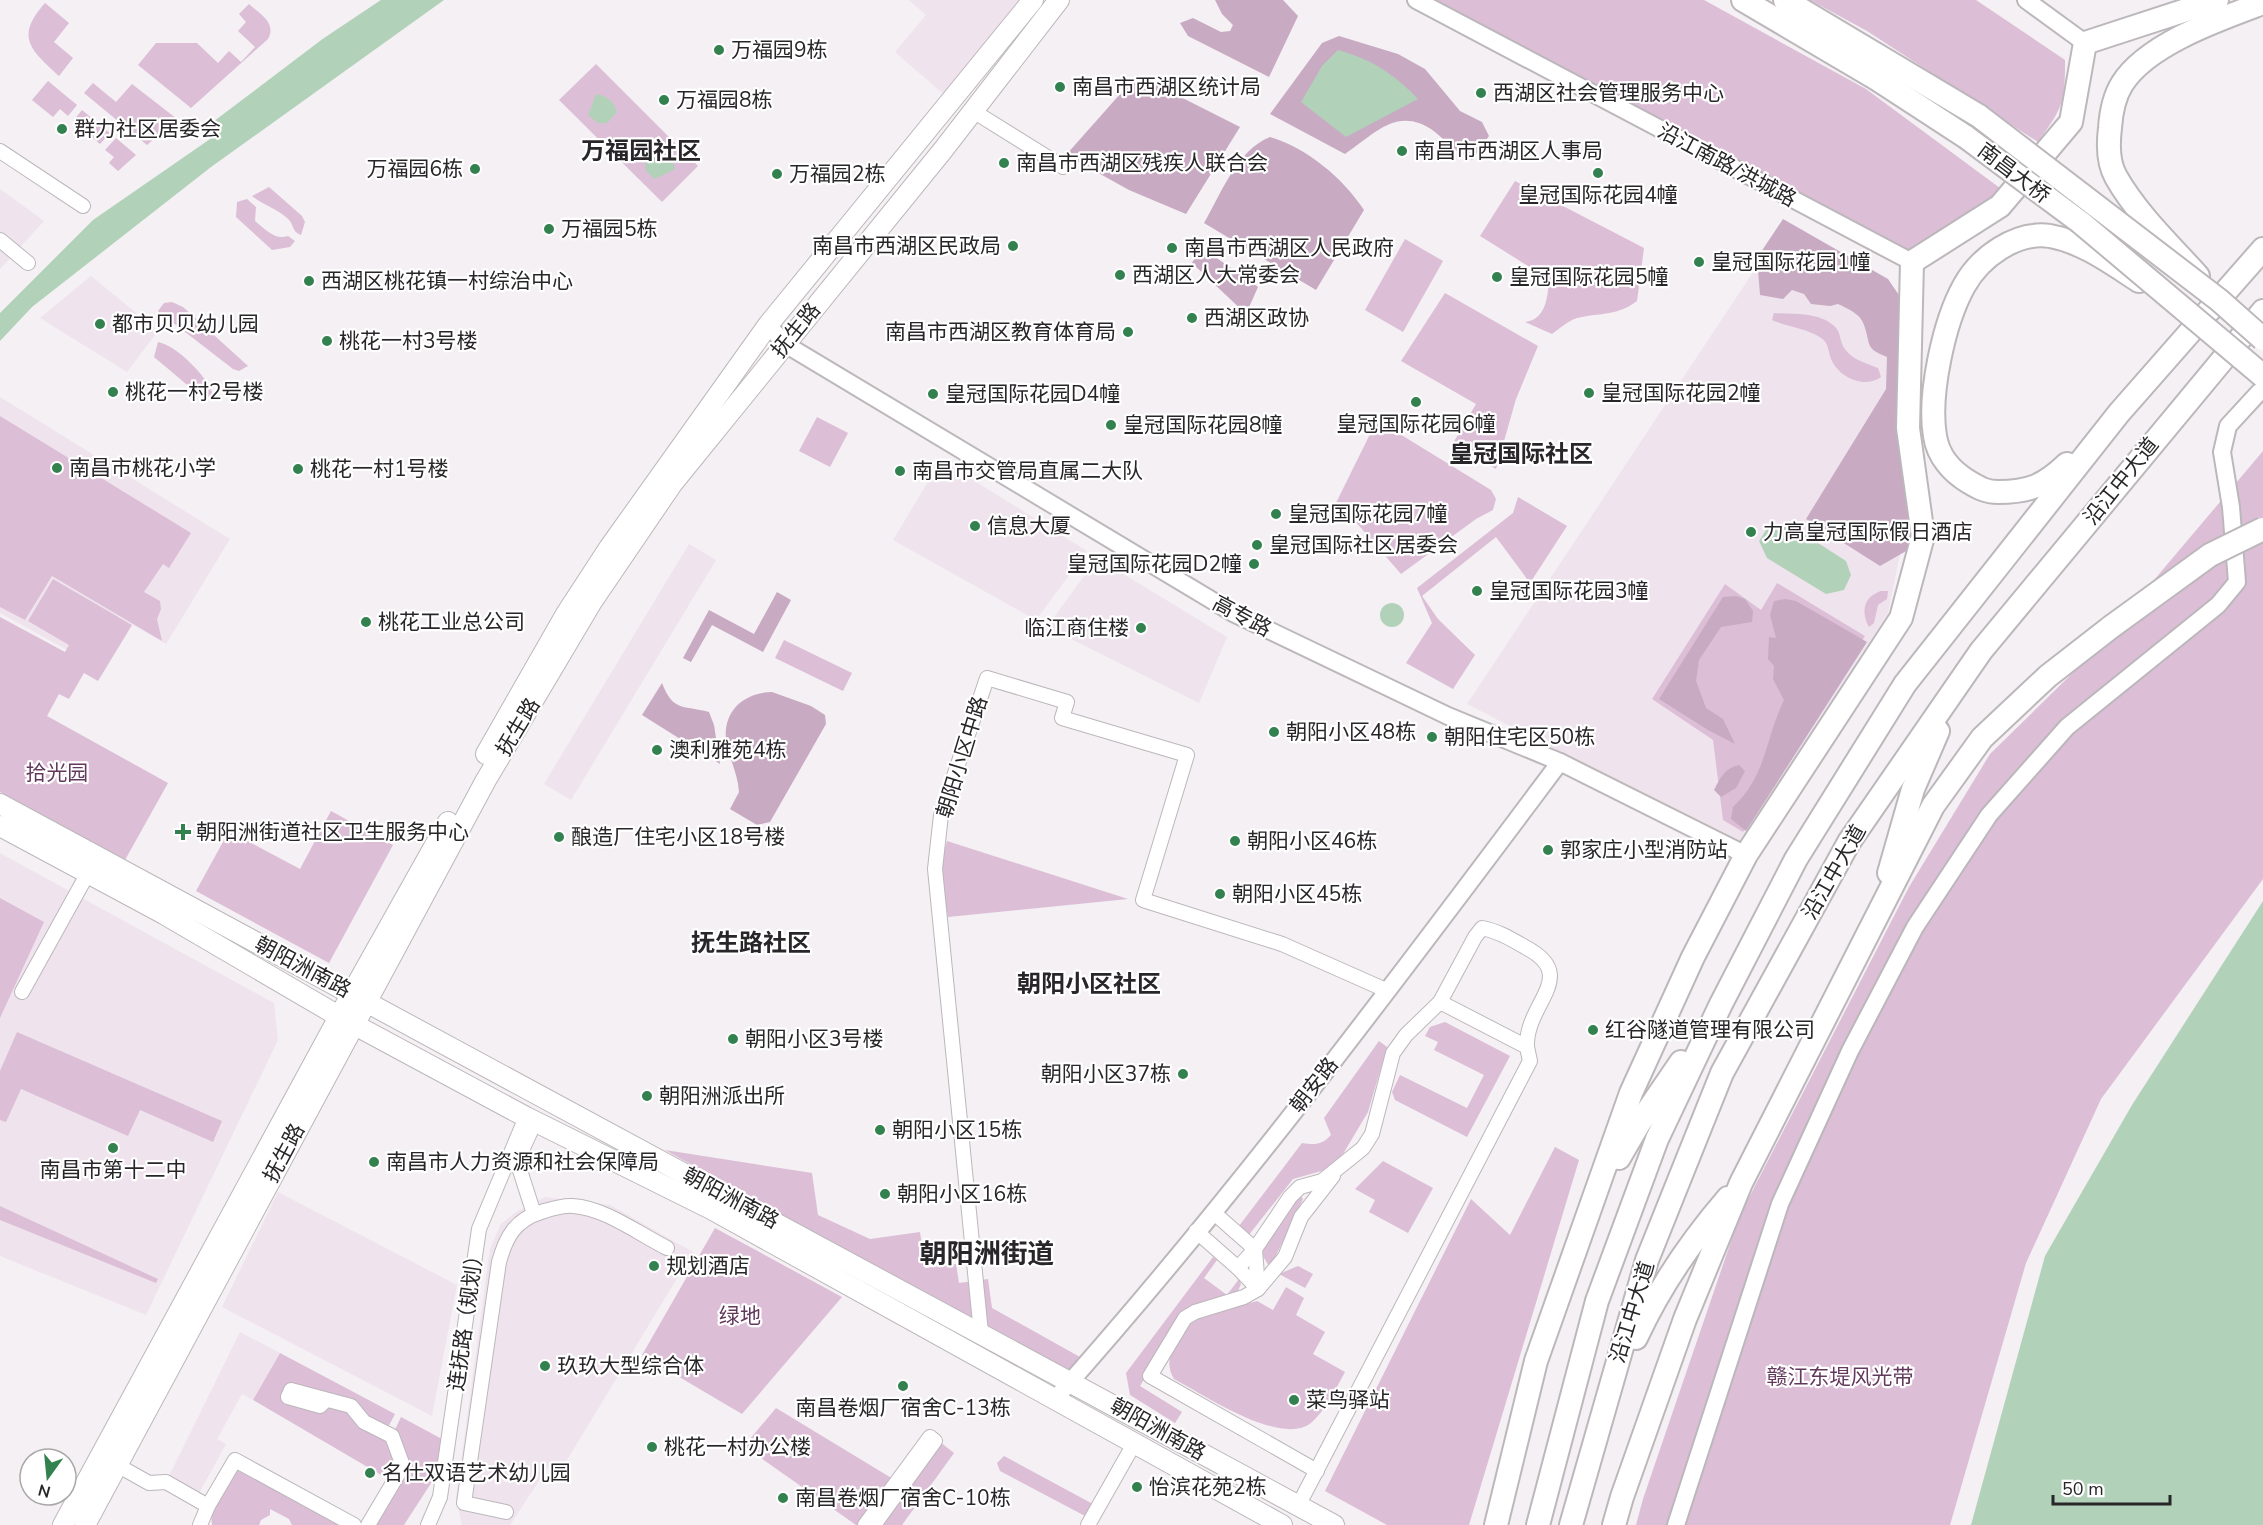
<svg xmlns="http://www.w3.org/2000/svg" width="2263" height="1525" font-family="'Nunito Sans','Noto Sans SC',sans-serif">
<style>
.built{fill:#efe4ed}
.green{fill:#dcbed6}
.forest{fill:#c8aac2}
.water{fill:#b1d1b9}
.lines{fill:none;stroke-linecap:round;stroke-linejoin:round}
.river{stroke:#b1d1b9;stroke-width:28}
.minor-casing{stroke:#bcb7bb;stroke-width:16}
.tertiary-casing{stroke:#bcb7bb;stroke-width:20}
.secondary-casing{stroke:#bcb7bb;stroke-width:22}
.primary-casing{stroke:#bcb7bb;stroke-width:26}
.trunk-casing{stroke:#bcb7bb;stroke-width:26}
.minor{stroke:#fff;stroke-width:14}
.tertiary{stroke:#fff;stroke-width:16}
.secondary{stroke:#fff;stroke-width:20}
.primary{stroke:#fff;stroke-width:22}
.trunk{stroke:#fff;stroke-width:22}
.trunk-bridge-casing{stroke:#bcb7bb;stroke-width:26;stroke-linecap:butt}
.trunk-bridge{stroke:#fff;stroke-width:22}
.poi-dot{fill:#348150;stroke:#fff;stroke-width:2}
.labels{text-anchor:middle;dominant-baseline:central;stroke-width:4.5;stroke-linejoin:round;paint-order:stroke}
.poi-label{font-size:21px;fill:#282628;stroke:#fff;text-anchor:start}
.street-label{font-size:21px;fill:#282628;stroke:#fff}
.park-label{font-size:21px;fill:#62395c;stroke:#fff}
.quarter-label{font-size:24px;font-weight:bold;fill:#282628;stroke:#fff}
.district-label{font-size:27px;font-weight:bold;fill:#282628;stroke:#fff}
</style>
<rect width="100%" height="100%" fill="#f4f0f3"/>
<g class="built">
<polygon points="909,0 1025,0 947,97 895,52 926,15"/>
<polygon points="0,189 44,221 0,269"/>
<polygon points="1777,236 1897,303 1905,529 1888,613 1739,843 1467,704"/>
<polygon points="91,276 158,331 127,372 40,318"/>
<polygon points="0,397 230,539 166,644 116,615 89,662 0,613"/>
<polygon points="941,460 1087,551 1036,620 893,540"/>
<polygon points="689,544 716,560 571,800 544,784"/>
<polygon points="1097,558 1227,637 1199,703 1047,627"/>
<polygon points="0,853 274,1003 278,1040 146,1315 0,1256"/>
<polygon points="278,1192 457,1285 432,1416 222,1307"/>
<polygon points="545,1197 610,1205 693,1252 564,1465 550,1464 510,1525 462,1525 456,1499 490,1249 501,1224 516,1212"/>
<polygon points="240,1332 280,1353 253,1400 242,1394 217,1439 226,1444 196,1499 166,1482"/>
</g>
<g class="green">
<polygon points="1435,0 1704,0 1866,89 2004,191 1912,257"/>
<path d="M1810 0H1976L2065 60C2065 103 2063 107 2038 142L1867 31Z"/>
<path d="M45 3 69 23 54 42 73 58 59 76C30 49 15 37 45 3Z"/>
<path d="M249 4C260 14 277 23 268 39L191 108 138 65 156 43H197L218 63 229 51 241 62 255 47 238 31 246 22 239 14Z"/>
<polygon points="596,64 698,166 662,202 559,100"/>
<polygon points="48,81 77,105 68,116 60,109 53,117 32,100"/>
<polygon points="93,83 116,102 132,84 177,119 147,145 84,93"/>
<polygon points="82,110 110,133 100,144 73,121"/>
<polygon points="116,138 136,155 118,171 109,163 114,157 105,150"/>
<path d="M1515 181 1644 248 1637 301C1618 316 1598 313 1577 318 1568 321 1559 329 1552 334L1525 322C1546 320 1548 296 1549 279L1480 236Z"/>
<path d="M269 187 302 216 305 222 301 235C291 231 295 225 287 218 276 208 263 205 252 196Z"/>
<path d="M247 199 256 207 255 221C264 228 275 241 288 236L295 241 290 247 272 250 236 217 237 202Z"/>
<polygon points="1405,239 1443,261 1403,332 1365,310"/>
<polygon points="1445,293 1538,346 1516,399 1496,469 1452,445 1476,404 1401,361"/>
<polygon points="172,302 183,307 248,366 239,371 233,369 158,311 164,303"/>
<path d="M1774 313C1793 314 1818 312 1833 325 1841 331 1839 338 1843 346 1851 360 1864 362 1878 368L1881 377C1865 389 1839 378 1831 359 1828 351 1829 343 1821 338 1807 328 1787 327 1772 320Z"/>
<path d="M158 342C176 345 208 377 213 395L204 399 154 357Z"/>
<polygon points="0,416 191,533 169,568 163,564 144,592 160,601 161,609 157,619 162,641 52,576 25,620 0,607"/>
<polygon points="817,417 848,433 830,467 799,451"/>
<polygon points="1377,420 1491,490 1496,499 1493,510 1476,519 1401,574 1355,521 1334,507"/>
<polygon points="2263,451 2263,879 2101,1099 2026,1263 1950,1525 1636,1525 1643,1499 1740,1215 1909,887 1990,754 2089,657"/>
<polygon points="1518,497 1567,526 1530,583 1496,537 1422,596 1438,619 1475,655 1453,689 1406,663 1432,623 1417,588 1513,513"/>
<polygon points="53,579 132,625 98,681 84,673 69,699 59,694 47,716 168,783 125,860 0,792 0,617 65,652 69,645 28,621"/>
<polygon points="1777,583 1865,636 1743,832 1723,820 1713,740 1652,699 1725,584 1761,610"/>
<path d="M1881 591H1888L1887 599 1878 605 1874 623 1869 627C1861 612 1863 597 1881 591Z"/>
<polygon points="784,640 852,673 843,691 775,658"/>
<polygon points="331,811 393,845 329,963 196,891 229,831 300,869"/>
<polygon points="947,841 1128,899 948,917 939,870"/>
<polygon points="0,898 44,922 0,1018"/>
<polygon points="1445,1022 1510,1056 1467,1137 1395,1100 1392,1092 1400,1075 1467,1108 1484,1075 1434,1050 1438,1042 1425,1036 1430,1027"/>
<polygon points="17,1032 222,1121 213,1142 140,1110 128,1136 21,1089 6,1122 0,1120 0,1071"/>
<path d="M1379 1041 1387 1047 1368 1112 1343 1154 1325 1170 1293 1179 1248 1236 1239 1226 1302 1143C1315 1145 1322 1145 1331 1135L1324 1118Z"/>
<polygon points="1555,1147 1579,1160 1469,1525 1387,1525 1325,1491 1471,1199 1510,1235"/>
<polygon points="665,1150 812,1173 818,1215 870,1239 920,1232 925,1268 956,1264 959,1283 988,1279 992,1308 1080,1357 1070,1375"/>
<polygon points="1383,1161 1433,1188 1408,1233 1369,1212 1375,1200 1355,1189"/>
<polygon points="1300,1195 1303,1199 1270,1268 1260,1251"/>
<polygon points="0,1206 158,1279 156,1283 0,1220"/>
<polygon points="715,1228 842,1297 742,1414 642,1355"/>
<polygon points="1213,1257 1217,1260 1204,1278 1227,1295 1239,1279 1241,1284 1238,1291 1184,1313 1140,1386 1182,1412 1175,1423 1130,1395 1126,1373"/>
<polygon points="1298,1266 1313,1274 1305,1288 1279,1274"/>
<path d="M1286 1287 1304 1298 1296 1315 1325 1332 1313 1354 1345 1372C1335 1390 1326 1410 1311 1423 1280 1447 1203 1394 1174 1379 1161 1358 1178 1338 1189 1320L1257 1301 1273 1310Z"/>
<polygon points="280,1353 395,1414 385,1433 392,1436 401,1417 455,1446 404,1525 292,1525 289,1519 270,1509 270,1515 261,1520 259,1525 212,1525 211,1514 240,1463 345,1520 348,1514 362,1522 388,1479 253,1400"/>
<polygon points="776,1408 893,1479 860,1525 856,1525 744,1446"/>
<polygon points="940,1442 954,1453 902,1525 880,1525"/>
<polygon points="1004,1456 1091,1503 1094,1505 1087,1517 1000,1471 997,1463"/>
</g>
<g class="forest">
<polygon points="1215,0 1283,0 1298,16 1269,77 1188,36 1180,23 1193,18 1221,32 1230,31 1233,25 1222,14"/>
<path d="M1339 36 1398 54 1425 69 1460 111 1482 122 1489 136 1472 160C1457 153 1447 142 1435 132 1398 105 1376 133 1345 154L1270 114 1322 43Z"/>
<polygon points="1137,75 1240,127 1186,214 1129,190 1066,155"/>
<path d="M1270 137C1307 148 1343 178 1364 210L1316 290 1204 223C1221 194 1237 150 1270 137Z"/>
<path d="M1783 219 1888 279 1905 304 1898 426 1910 532 1908 550 1880 566 1806 519 1886 389 1887 357C1864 348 1871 344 1864 325 1860 313 1848 309 1838 304L1830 306 1811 304 1804 294 1792 290 1783 299 1760 295 1757 258Z"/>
<polygon points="1201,247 1258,287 1246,314 1192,263"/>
<polygon points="777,592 791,600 763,652 712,625 691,662 683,658 709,610 754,634"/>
<polygon points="1736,596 1745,599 1753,611 1752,622 1721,627 1699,660 1696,681 1706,708 1723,719 1735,744 1708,730 1659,699 1723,597"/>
<path d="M1785 599 1796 601 1867 642 1746 831 1731 819 1733 807C1767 775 1765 739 1784 700L1773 679 1774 666 1768 659 1769 637 1776 638 1770 615 1774 601Z"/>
<path d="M662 683C673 712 683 705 709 712L714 725 720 764 642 715Z"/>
<path d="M772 692 811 706 825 715 826 724 770 822 757 825 730 809 739 792C738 774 729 758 726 741 723 710 744 693 772 692Z"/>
<path d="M1739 765 1745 771 1736 788 1721 797 1714 790C1720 778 1725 768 1739 765Z"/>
</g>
<g class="water">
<polygon points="411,0 444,0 211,167 32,307 0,341 0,313 93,220"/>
<path d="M1338 50C1371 59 1394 74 1418 99L1346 137 1301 102 1322 66Z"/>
<path d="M596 94C608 96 613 101 617 112L607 123H598L588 115Z"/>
<path d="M655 150C666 153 672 157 675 169L655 179 646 171 645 161Z"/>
<polygon points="1787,523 1846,561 1851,575 1844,590 1826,594 1767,558 1759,541 1768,527"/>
<circle cx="1392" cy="615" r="12"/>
<polygon points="2263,901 2263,1525 1971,1525 2045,1256 2132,1105"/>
</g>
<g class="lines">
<polyline class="river" points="223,132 330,51 406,0"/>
<defs>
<g id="minor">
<polyline points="973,111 1063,167"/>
<polyline points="0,151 83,206"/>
<polyline points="0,240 28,263"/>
<polyline points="22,992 88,873"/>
<path d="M1440 1002 1475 937 1482 928C1498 931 1511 939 1525 947 1581 976 1525 1003 1527 1047"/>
<polyline points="534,1214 517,1161 535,1122"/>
<polyline points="1196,1231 1238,1268 1255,1249 1213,1212"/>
<polyline points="1238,1268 1258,1289 1255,1249 1290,1197 1300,1187 1322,1181 1363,1148 1372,1134 1393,1053 1406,1035 1440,1002 1527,1047 1530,1061 1298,1506"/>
<polyline points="981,1333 935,869 941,815 987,678 1067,702 1062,718 1187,755 1143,900 1282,944 1388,991"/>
<polyline points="325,1401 320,1406 288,1397 291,1390 351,1406 364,1422 392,1436 403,1466 368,1525"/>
<polyline points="117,1465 149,1483 166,1482 208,1506 235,1460 354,1525"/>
<polyline points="1317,1471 1150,1376 1185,1318 1195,1312 1244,1297 1258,1289 1285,1257 1301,1217 1333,1176"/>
<path d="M506 1512 464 1503 499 1262C506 1237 515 1220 541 1212 551 1209 563 1205 573 1206 605 1208 639 1234 667 1248"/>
<polyline points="200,1525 208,1506"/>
<polyline points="428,1525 440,1497 479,1229 526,1117"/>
<polyline points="865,1525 930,1437 935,1441 874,1525"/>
<polyline points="1088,1525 1135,1442"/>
</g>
<g id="tertiary">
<polyline points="1416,0 1912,262"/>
<polyline points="2026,0 2085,43"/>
<polyline points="768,325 785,344 1233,613 1448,716 1560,762 1746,855"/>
<path d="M1056 1398C1236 1196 1398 978 1560 762"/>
<polyline points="1676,1525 1780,1204 1850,1051 1915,927 1989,815 2067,727 2218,605 2237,582 2231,507 2222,452 2228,426 2263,388"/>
</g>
<g id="secondary">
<polyline points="486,754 566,614 609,548 768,325 1033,0"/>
<polyline points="0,804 1334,1525"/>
<polyline points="0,826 164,914 340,1017 526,1117 711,1209 1282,1525"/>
<polyline points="63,1525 352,993 448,822"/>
<polyline points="85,1525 486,780 593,600 672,484 943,150 1059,0"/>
</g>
<polyline id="primary" points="1912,262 2000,206 2071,122 2085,43 2217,0"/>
<g id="trunk">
<polyline points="1743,0 1877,79 1966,137"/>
<polyline points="1785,0 1979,116"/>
<path d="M2198 276C2170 245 2137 214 2116 177 2108 163 2108 144 2110 128 2111 113 2114 97 2122 84 2147 44 2220 19 2263 3"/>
<path d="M2067 464C2044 486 2029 492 1998 492 1986 492 1979 488 1969 482 1952 472 1938 456 1935 436 1928 395 1944 322 1964 286 1980 257 2016 231 2050 236 2083 242 2111 263 2139 281"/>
<polyline points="1889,873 1913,789 1938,731"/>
<polyline points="1619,1158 1640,1122 1681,1062"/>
<path d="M1636 1338C1660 1286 1691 1241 1728 1198"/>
<polyline points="1496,1525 1536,1361 1631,1093 1693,957 1746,855 1901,618 1923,536 1908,428 1912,262"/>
<polyline points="1538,1525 1597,1301 1657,1139 1721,1004 1796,859 1905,684 2119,413 2263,249"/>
<polyline points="1571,1525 1647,1260 1722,1073 1849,842 1981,651 2263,311"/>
<polyline points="1614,1525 1622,1497 1685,1319 1741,1183 1933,806 1982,738 2048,676 2111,627"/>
</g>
</defs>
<use href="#minor" class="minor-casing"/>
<use href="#tertiary" class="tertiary-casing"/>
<use href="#secondary" class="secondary-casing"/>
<use href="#primary" class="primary-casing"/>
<use href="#trunk" class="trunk-casing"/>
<use href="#minor" class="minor"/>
<use href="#tertiary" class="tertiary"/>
<use href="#secondary" class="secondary"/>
<use href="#primary" class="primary"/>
<use href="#trunk" class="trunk"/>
<defs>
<g id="trunk-bridge">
<polyline points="1979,116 2219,300 2263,339"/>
<polyline points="1966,137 2080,222 2263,376"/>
<polyline points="2111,627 2210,555 2263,529"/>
</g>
</defs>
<use href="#trunk-bridge" class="trunk-bridge-casing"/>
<use href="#trunk-bridge" class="trunk-bridge"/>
</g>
<g class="poi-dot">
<circle cx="719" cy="50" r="6"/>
<circle cx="1060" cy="87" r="6"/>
<circle cx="1481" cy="93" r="6"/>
<circle cx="664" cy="100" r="6"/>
<circle cx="62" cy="129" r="6"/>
<circle cx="1402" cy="151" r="6"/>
<circle cx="1004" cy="163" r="6"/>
<circle cx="475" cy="169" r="6"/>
<circle cx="1598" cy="173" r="6"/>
<circle cx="777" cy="174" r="6"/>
<circle cx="549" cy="229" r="6"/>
<circle cx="1013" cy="246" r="6"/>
<circle cx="1172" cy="248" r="6"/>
<circle cx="1699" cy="262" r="6"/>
<circle cx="1120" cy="275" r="6"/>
<circle cx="1497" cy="277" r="6"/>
<circle cx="309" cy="281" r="6"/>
<circle cx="1192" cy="318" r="6"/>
<circle cx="100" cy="324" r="6"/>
<circle cx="1128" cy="332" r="6"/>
<circle cx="327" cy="341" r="6"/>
<circle cx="113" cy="392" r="6"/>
<circle cx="1589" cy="393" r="6"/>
<circle cx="933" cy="394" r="6"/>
<circle cx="1416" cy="402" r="6"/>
<circle cx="1111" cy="425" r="6"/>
<circle cx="57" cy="468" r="6"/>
<circle cx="298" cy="469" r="6"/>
<circle cx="900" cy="471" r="6"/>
<circle cx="1276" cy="514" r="6"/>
<circle cx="975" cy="526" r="6"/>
<circle cx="1751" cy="532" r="6"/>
<circle cx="1257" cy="545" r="6"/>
<circle cx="1254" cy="564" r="6"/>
<circle cx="1477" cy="591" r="6"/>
<circle cx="366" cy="622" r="6"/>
<circle cx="1141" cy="628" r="6"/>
<circle cx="1274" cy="732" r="6"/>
<circle cx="1432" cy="737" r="6"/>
<circle cx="657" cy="750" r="6"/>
<path d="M180 823h6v6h6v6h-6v6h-6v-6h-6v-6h6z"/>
<circle cx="559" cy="837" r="6"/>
<circle cx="1235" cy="841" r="6"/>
<circle cx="1548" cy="850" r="6"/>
<circle cx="1220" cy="894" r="6"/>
<circle cx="1593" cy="1030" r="6"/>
<circle cx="733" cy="1039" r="6"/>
<circle cx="1183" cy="1074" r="6"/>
<circle cx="647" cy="1096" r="6"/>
<circle cx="880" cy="1130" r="6"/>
<circle cx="113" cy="1148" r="6"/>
<circle cx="374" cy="1162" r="6"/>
<circle cx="885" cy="1194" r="6"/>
<circle cx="654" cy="1266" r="6"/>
<circle cx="545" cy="1366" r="6"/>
<circle cx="903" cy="1386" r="6"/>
<circle cx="1294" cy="1400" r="6"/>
<circle cx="652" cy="1447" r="6"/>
<circle cx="370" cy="1473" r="6"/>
<circle cx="1137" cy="1487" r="6"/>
<circle cx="783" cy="1498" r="6"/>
</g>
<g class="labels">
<g class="poi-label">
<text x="731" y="50">万福园9栋</text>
<text x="1072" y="87">南昌市西湖区统计局</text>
<text x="1493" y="93">西湖区社会管理服务中心</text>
<text x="676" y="100">万福园8栋</text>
<text x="74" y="129">群力社区居委会</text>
<text x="1414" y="151">南昌市西湖区人事局</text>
<text x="1016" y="163">南昌市西湖区残疾人联合会</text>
<text x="463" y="169" text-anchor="end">万福园6栋</text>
<text x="789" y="174">万福园2栋</text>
<text x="1598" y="195" text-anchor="middle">皇冠国际花园4幢</text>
<text x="561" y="229">万福园5栋</text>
<text x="1001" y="246" text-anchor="end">南昌市西湖区民政局</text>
<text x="1184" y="248">南昌市西湖区人民政府</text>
<text x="1711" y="262">皇冠国际花园1幢</text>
<text x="1132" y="275">西湖区人大常委会</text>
<text x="1509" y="277">皇冠国际花园5幢</text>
<text x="321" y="281">西湖区桃花镇一村综治中心</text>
<text x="1204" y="318">西湖区政协</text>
<text x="112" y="324">都市贝贝幼儿园</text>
<text x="1116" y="332" text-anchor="end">南昌市西湖区教育体育局</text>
<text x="339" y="341">桃花一村3号楼</text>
<text x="125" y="392">桃花一村2号楼</text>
<text x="1601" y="393">皇冠国际花园2幢</text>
<text x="945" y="394">皇冠国际花园D4幢</text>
<text x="1416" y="424" text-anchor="middle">皇冠国际花园6幢</text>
<text x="1123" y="425">皇冠国际花园8幢</text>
<text x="69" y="468">南昌市桃花小学</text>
<text x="310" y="469">桃花一村1号楼</text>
<text x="912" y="471">南昌市交管局直属二大队</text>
<text x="1288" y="514">皇冠国际花园7幢</text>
<text x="987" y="526">信息大厦</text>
<text x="1763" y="532">力高皇冠国际假日酒店</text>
<text x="1269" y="545">皇冠国际社区居委会</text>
<text x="1242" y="564" text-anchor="end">皇冠国际花园D2幢</text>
<text x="1489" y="591">皇冠国际花园3幢</text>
<text x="378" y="622">桃花工业总公司</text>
<text x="1129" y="628" text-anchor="end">临江商住楼</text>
<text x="1286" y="732">朝阳小区48栋</text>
<text x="1444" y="737">朝阳住宅区50栋</text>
<text x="669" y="750">澳利雅苑4栋</text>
<text x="196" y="832">朝阳洲街道社区卫生服务中心</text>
<text x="571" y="837">酿造厂住宅小区18号楼</text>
<text x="1247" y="841">朝阳小区46栋</text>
<text x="1560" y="850">郭家庄小型消防站</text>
<text x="1232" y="894">朝阳小区45栋</text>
<text x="1605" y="1030">红谷隧道管理有限公司</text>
<text x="745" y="1039">朝阳小区3号楼</text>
<text x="1171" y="1074" text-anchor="end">朝阳小区37栋</text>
<text x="659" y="1096">朝阳洲派出所</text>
<text x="892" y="1130">朝阳小区15栋</text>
<text x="386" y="1162">南昌市人力资源和社会保障局</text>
<text x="113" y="1170" text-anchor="middle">南昌市第十二中</text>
<text x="897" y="1194">朝阳小区16栋</text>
<text x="666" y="1266">规划酒店</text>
<text x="557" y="1366">玖玖大型综合体</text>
<text x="1306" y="1400">菜鸟驿站</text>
<text x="903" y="1408" text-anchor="middle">南昌卷烟厂宿舍C-13栋</text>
<text x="664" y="1447">桃花一村办公楼</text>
<text x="382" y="1473">名仕双语艺术幼儿园</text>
<text x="1149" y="1487">怡滨花苑2栋</text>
<text x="795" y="1498">南昌卷烟厂宿舍C-10栋</text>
</g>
<g class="street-label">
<text transform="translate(1727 165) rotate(28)">沿江南路/洪城路</text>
<text transform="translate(2014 173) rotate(37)">南昌大桥</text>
<text transform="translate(796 330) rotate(-51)">抚生路</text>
<text transform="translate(2121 481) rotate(-51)">沿江中大道</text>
<text transform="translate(1242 616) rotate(28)">高专路</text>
<text transform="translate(518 727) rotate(-59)">抚生路</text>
<text transform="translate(962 757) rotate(-73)">朝阳小区中路</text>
<text transform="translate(1834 872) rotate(-60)">沿江中大道</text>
<text transform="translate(303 967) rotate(28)">朝阳洲南路</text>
<text transform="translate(1314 1085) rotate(-52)">朝安路</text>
<text transform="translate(284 1153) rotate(-62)">抚生路</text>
<text transform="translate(731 1198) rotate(28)">朝阳洲南路</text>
<text transform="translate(1632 1312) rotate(-73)">沿江中大道</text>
<text transform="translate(466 1318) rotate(-82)">连抚路（规划）</text>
<text transform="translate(1158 1429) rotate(29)">朝阳洲南路</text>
</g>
<g class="park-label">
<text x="57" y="773">拾光园</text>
<text x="740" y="1316">绿地</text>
<text x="1840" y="1377">赣江东堤风光带</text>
</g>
<g class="quarter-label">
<text x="641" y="151">万福园社区</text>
<text x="1521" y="454">皇冠国际社区</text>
<text x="751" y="943">抚生路社区</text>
<text x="1089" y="984">朝阳小区社区</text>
</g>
<g class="district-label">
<text x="987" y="1254">朝阳洲街道</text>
</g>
</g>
<g transform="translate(48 1477) rotate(195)"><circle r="28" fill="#ffffff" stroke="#a9a8a9" stroke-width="1.5"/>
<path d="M0-4.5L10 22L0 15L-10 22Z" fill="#348150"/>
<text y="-9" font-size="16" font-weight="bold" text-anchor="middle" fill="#282628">N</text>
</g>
<path d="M2053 1495v9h117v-9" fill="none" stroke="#282628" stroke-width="3"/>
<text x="2062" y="1495" font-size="18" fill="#282628" stroke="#ffffff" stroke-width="4.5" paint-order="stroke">50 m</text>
</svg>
